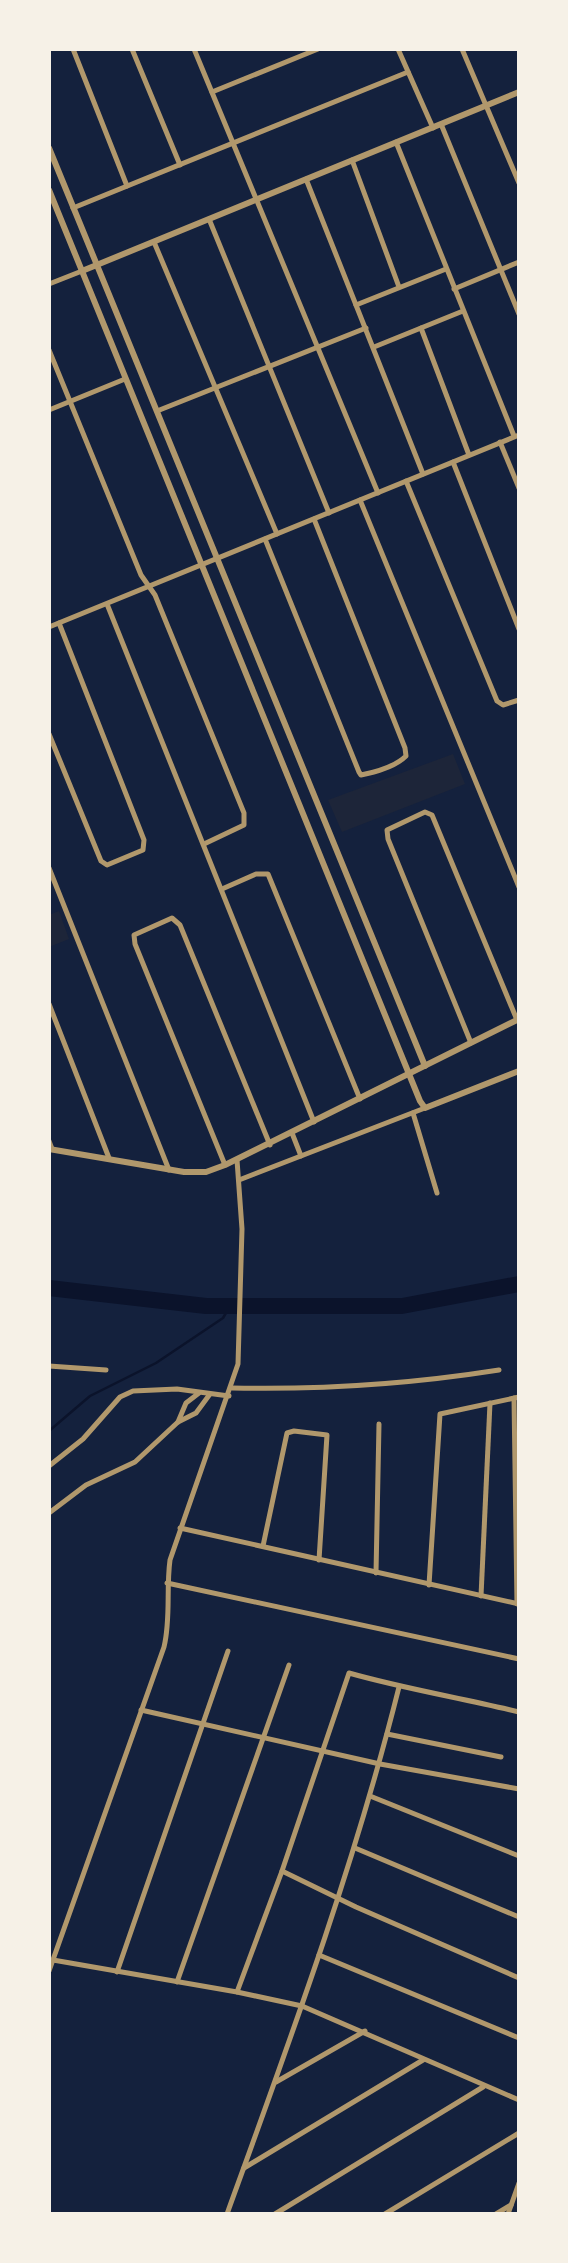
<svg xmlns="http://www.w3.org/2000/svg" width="568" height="2263" font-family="'Archivo Narrow',sans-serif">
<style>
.green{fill:#1d2539}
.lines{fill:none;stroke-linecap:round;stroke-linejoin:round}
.stream{stroke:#0b132b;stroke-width:2.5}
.river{stroke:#0b132b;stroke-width:16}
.minor{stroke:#b1986c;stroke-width:5}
.tertiary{stroke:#b1986c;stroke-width:6}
</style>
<rect width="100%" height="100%" fill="#14213d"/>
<g class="green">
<polygon points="453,754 465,784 342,832 328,800"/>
<polygon points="59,911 69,939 49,947 49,915"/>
</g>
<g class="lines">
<polyline class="stream" points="49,1431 90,1396 156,1363 223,1318 230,1306"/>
<polyline class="river" points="49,1288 206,1306 402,1306 519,1284"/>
<g class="minor">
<polyline points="73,49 127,186"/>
<polyline points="132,49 180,165"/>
<polyline points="194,49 378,493"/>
<polyline points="398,49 433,128"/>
<polyline points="462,49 519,183"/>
<polyline points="212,92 318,49"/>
<polyline points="441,124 519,314"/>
<polyline points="396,142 514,436"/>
<polyline points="352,160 399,287"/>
<polyline points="306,179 423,474"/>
<polyline points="73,208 408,72"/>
<polyline points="209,219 329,513"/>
<polyline points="154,242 277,534"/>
<polyline points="49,284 82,271"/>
<polyline points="454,289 519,262"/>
<polyline points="356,305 446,269"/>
<polyline points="421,328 469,455"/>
<polyline points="374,347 463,311"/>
<polyline points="49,350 141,575 155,595 244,813 244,825 204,844"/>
<polyline points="49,410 125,379"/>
<polyline points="157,411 366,328"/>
<polyline points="500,442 519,488"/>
<polyline points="453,462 519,629"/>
<polyline points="406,481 497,701 503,705 519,700"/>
<polyline points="360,500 519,887"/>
<path d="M265 539 359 772 361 775C376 772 395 767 406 756L405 748 314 519"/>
<polyline points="107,604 314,1122"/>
<polyline points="49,627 519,435"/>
<polyline points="49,734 101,861 107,865 143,850 144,840 59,623"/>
<polyline points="49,868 169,1170"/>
<polyline points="222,889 256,874 268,874 360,1099"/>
<polyline points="49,1004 109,1158"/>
<polyline points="471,1043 388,839 387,830 425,812 432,815 517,1020"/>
<polyline points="413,1113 437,1193"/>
<polyline points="292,1133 301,1156"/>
<polyline points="49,1141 52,1149"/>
<polyline points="225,1165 135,944 134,935 172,918 180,925 270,1145"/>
<polyline points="239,1180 425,1108"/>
<polyline points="49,1366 106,1370"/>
<path d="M232 1388C322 1390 410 1384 499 1370"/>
<polyline points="514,1398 517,1604"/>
<polyline points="178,1422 186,1403 199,1393"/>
<polyline points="49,1466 83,1439 120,1397 133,1391 177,1389 229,1396"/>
<polyline points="49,1513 86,1485 135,1462 178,1422 196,1413 210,1394"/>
<polyline points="180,1528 519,1604"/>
<polyline points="263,1546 287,1433 294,1431 327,1435 319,1560"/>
<polyline points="376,1573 379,1424"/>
<polyline points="167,1583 519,1659"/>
<polyline points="429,1585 440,1414 519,1397"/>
<polyline points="481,1596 490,1403"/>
<polyline points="141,1710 380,1764 519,1789"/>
<polyline points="387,1734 501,1757"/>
<polyline points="370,1796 519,1856"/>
<polyline points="355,1848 519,1917"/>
<polyline points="282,1871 356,1907 519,1978"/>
<polyline points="319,1955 519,2038"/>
<polyline points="53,1960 237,1992 302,2006 519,2100"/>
<path d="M49 1971 164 1647C171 1619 166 1589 170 1560L238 1364 242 1229 237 1160"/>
<polyline points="117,1972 228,1651"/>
<polyline points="177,1982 289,1665"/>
<path d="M237 1992 282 1871 349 1673C405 1689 462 1698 519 1712"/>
<polyline points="276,2082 365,2031"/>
<polyline points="244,2168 423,2060"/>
<path d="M227 2214C290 2040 354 1867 399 1687"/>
<polyline points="275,2214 483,2087"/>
<polyline points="385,2214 519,2133"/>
<polyline points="496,2214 511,2205"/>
<polyline points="508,2214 519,2183"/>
</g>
<g class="tertiary">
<polyline points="49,148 425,1066"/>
<polyline points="49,190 420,1101 425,1108 519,1071"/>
<polyline points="82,271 519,92"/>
<polyline points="49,1149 184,1172 206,1172 225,1165 519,1019"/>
</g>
</g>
<rect width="568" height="2263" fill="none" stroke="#f6f1e7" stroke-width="102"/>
</svg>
